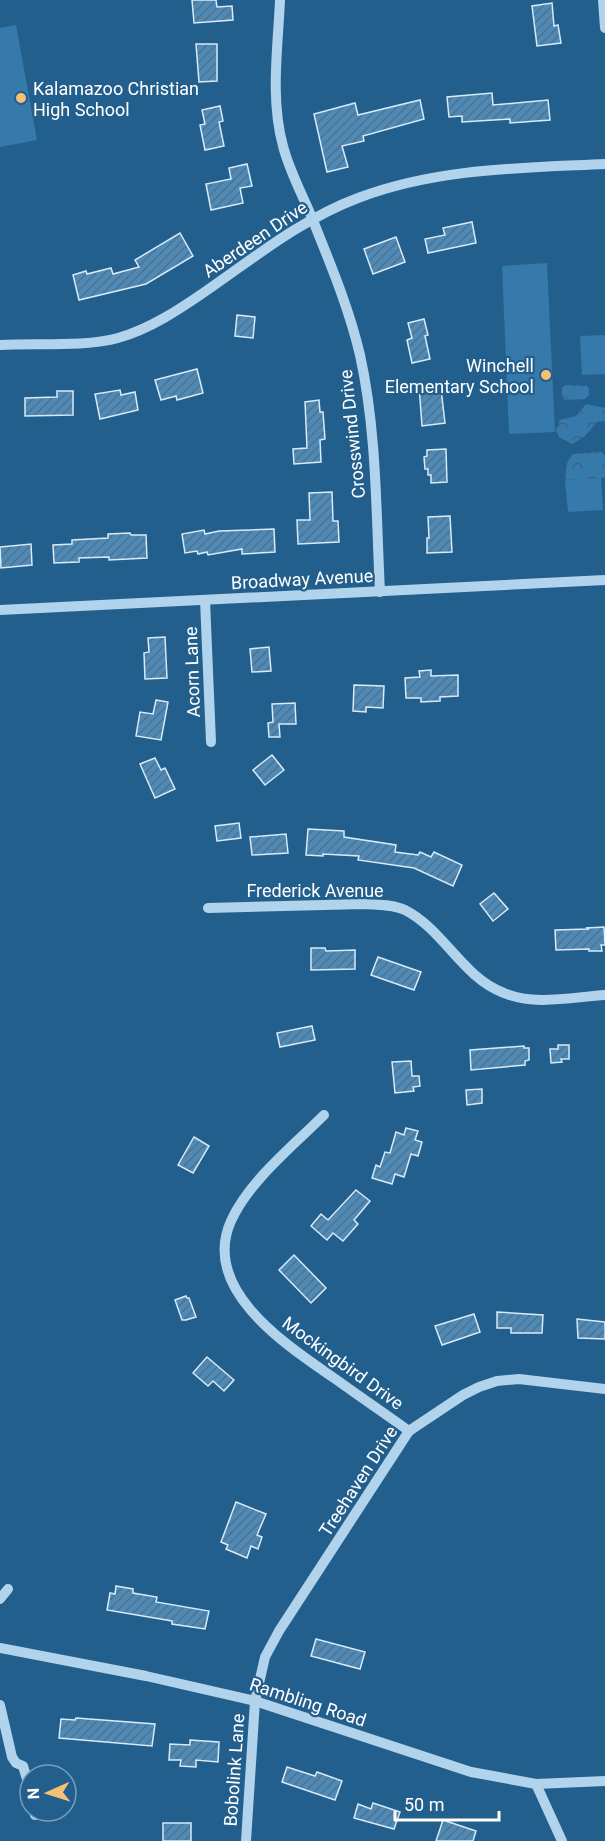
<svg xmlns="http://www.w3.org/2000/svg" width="605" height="1841" font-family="Roboto,sans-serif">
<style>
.park{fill:url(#park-crowns)}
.garden{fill:#3679ab}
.building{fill:url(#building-hatch);stroke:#d6eaf8;stroke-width:1.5}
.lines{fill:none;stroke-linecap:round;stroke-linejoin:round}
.minor{stroke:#b1d3eb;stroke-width:10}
.poi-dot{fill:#f7c074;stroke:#225f8d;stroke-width:2}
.labels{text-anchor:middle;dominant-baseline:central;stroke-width:4.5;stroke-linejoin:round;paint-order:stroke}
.poi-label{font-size:18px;fill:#fff;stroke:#225f8d;text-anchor:start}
.street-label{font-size:18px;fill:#fff;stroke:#225f8d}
</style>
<defs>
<pattern id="park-crowns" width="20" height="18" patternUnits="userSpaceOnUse" patternTransform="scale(1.5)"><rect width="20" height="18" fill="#3679ab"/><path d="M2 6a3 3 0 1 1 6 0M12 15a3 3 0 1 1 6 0" fill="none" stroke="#41627c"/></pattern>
<pattern id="building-hatch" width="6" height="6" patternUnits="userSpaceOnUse" patternTransform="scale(1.5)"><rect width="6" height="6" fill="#4f8ab6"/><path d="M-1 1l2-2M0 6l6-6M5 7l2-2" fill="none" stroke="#4e718c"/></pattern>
</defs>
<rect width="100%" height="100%" fill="#225f8d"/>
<g class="park">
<polygon points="565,385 587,386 589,389 589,395 585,399 565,400 562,396 562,388"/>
<polygon points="586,404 605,408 605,423 604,421 597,422 585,436 572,444 559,437 556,430 560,420 576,416"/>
<polygon points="602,452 605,456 605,476 603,478 565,480 567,463 573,454"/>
</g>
<g class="garden">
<polygon points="16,25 37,140 0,147 0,28"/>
<polygon points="547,263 555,432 509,434 502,266"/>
<polygon points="605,335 605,374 582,375 580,336"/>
<polygon points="601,478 603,510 568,512 565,480"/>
</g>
<g class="building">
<polygon points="192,0 216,0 217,7 232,6 233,20 194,23"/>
<polygon points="552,3 554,26 558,25 561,43 537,46 532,6"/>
<polygon points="196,44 217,44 217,81 199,82"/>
<polygon points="492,93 493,105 548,100 550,120 510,123 510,119 462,122 462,116 449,117 447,97"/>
<polygon points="420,100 424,119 363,136 364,141 342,146 348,167 327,172 314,114 355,103 358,115"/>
<polygon points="220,106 223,121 219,122 224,146 205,150 200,125 205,124 202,110"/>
<polygon points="247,164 252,186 240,188 243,203 211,210 206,184 231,179 229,168"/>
<polygon points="472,222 476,243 428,253 425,239 445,235 443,228"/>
<polygon points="180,233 193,256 146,284 79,300 73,275 86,271 87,274 111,268 113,274 139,267 135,260"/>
<polygon points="396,237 405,262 373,274 364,249"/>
<polygon points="237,315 255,317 253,338 235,336"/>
<polygon points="424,319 428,335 425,336 430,359 412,363 407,340 412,338 408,323"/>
<polygon points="197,369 203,393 177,400 176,396 161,400 155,380"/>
<polygon points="435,384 436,389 441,389 445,423 422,426 419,386"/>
<polygon points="120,390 121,395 135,392 138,410 100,419 95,394"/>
<polygon points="57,391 73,391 73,415 25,416 25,398 57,397"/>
<polygon points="319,400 320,412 323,412 325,439 320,440 321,462 294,464 293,449 307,448 305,402"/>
<polygon points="446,449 447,482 431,483 431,475 428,475 428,469 425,469 424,457 427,456 427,450"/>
<polygon points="332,492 333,521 338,521 339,542 298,544 297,520 310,520 309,493"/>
<polygon points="450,516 452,552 427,553 427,538 429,538 428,517"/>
<polygon points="274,529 275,552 242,554 242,549 208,555 207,552 198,554 197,551 185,553 182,534 204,530 205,534 219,531"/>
<polygon points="130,533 131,535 146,535 147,558 109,560 109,557 79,558 79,562 54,563 53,545 72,544 72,540 108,538 108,534"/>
<polygon points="31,544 32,565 1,568 0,547"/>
<polygon points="165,637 167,678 145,679 144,653 149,652 148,638"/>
<polygon points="269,647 271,671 252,672 250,649"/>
<polygon points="431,670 431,676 458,675 458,696 440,697 440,701 421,702 421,698 406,698 405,678 420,677 419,671"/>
<polygon points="354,685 384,686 383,708 366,707 366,712 353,711"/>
<polygon points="156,700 168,702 161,740 136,736 140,712 153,714"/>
<polygon points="295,703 296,724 279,724 280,737 269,737 268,723 273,722 272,704"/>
<polygon points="272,755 284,770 265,785 253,770"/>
<polygon points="155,758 161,770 165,768 175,789 155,798 140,764"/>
<polygon points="239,823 241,838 217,841 215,826"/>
<polygon points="308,829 344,831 344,837 396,845 395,852 418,855 420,852 431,857 434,852 462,865 453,886 414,868 358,860 359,856 323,854 323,856 306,855"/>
<polygon points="286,834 288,853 252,855 250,837"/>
<polygon points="494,893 508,909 493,921 480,904"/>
<polygon points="604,927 605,945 601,945 602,951 589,951 589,949 556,950 555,930 588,929 587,928"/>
<polygon points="311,948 325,948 326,951 355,950 355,969 311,970"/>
<polygon points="378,957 421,972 414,990 371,975"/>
<polygon points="312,1026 315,1040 280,1047 277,1033"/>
<polygon points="558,1045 569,1045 569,1059 561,1059 562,1062 551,1063 550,1049 558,1049"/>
<polygon points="524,1046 524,1048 529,1048 529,1060 525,1061 525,1065 471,1070 470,1050"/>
<polygon points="411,1061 412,1076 419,1076 420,1086 413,1087 414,1091 395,1093 392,1062"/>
<polygon points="482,1089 482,1103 467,1105 466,1090"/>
<polygon points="406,1128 418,1131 415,1140 422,1142 418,1156 411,1154 404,1177 395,1174 392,1184 372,1178 376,1165 380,1167 385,1152 390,1153 396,1132 404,1135"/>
<polygon points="194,1137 209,1146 193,1173 178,1165"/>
<polygon points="356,1190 370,1201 354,1220 358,1224 343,1241 333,1233 327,1240 311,1226 321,1214 328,1220"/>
<polygon points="294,1255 326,1288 311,1303 279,1270"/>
<polygon points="186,1296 187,1298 189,1298 196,1317 186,1320 182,1320 175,1300"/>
<polygon points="497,1312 543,1315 542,1333 511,1333 511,1328 497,1328"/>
<polygon points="474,1314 480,1332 442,1345 435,1326"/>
<polygon points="577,1319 605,1322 605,1339 578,1338"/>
<polygon points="207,1357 234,1380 224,1391 213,1381 208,1386 193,1373"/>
<polygon points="236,1502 266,1514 257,1535 262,1537 258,1549 251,1546 247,1558 226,1549 228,1545 221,1542"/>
<polygon points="116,1586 133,1589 133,1593 157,1597 156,1602 209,1611 205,1629 172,1624 172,1621 107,1610 110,1593 115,1594"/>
<polygon points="316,1639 365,1652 360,1669 311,1656"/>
<polygon points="76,1718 155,1724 152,1746 59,1738 61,1719 75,1720"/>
<polygon points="190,1740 219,1742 218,1762 196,1760 196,1767 180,1766 181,1760 169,1760 170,1744 190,1745"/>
<polygon points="287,1767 315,1776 317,1772 342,1781 335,1800 282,1782"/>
<polygon points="373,1803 400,1812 394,1829 354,1818 358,1804 371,1809"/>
<polygon points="443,1820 476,1831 473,1841 436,1841"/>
<rect x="163" y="1823" width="28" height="18"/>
</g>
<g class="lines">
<g class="minor">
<path d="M280 0C278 47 270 99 283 146 289 170 302 194 312 218 330 263 349 308 360 355 377 432 376 513 380 592"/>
<polyline points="603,0 605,28"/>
<path d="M0 345C35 343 86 347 118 338 150 329 180 309 206 291 255 257 302 219 358 198 437 168 521 168 605 164"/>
<polyline points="205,600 211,742"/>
<polyline points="0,610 605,580"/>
<path d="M208 908 364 904C377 905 393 904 405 910 444 930 462 977 504 993 534 1006 573 997 605 995"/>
<path d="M324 1115C293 1146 249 1181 231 1221 200 1290 288 1346 334 1378 359 1396 384 1413 409 1431"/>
<polyline points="0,1599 8,1589"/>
<polyline points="0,1648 146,1676 255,1701 471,1772 536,1784 605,1781"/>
<polyline points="0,1705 12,1757 16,1763 23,1766 30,1789"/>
<polyline points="536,1784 562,1841"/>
<polyline points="34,1811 35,1815"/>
<polyline points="246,1841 255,1701 265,1657 279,1631 409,1431 463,1395 479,1387 497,1381 519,1379 605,1389"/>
</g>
</g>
<g class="poi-dot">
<circle cx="21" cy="98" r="6"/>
<circle cx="546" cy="375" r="6"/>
</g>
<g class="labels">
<g class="poi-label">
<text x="33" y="88">Kalamazoo Christian<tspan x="33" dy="21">High School</tspan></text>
<text x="534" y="365" text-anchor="end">Winchell<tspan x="534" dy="21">Elementary School</tspan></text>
</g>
<g class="street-label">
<text transform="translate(255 239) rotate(-34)">Aberdeen Drive</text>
<text transform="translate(352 434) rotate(-96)">Crosswind Drive</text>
<text transform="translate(302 579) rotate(-3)">Broadway Avenue</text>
<text transform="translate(192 672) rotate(-92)">Acorn Lane</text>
<text x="315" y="890">Frederick Avenue</text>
<text transform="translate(343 1363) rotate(36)">Mockingbird Drive</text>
<text transform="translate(358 1481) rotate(-57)">Treehaven Drive</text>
<text transform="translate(308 1702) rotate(18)">Rambling Road</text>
<text transform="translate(234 1770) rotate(-86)">Bobolink Lane</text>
</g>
</g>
<g transform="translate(48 1793) rotate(267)"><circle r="28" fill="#225f8d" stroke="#7a9fbb" stroke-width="1.5"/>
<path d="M0-4.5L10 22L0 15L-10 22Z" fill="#f7c074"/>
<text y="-9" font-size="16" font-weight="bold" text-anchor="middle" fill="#ffffff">N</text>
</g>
<path d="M395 1811v9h104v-9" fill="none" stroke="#ffffff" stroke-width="3"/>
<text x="404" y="1811" font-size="18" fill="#ffffff" stroke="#225f8d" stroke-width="4.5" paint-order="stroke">50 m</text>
</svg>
